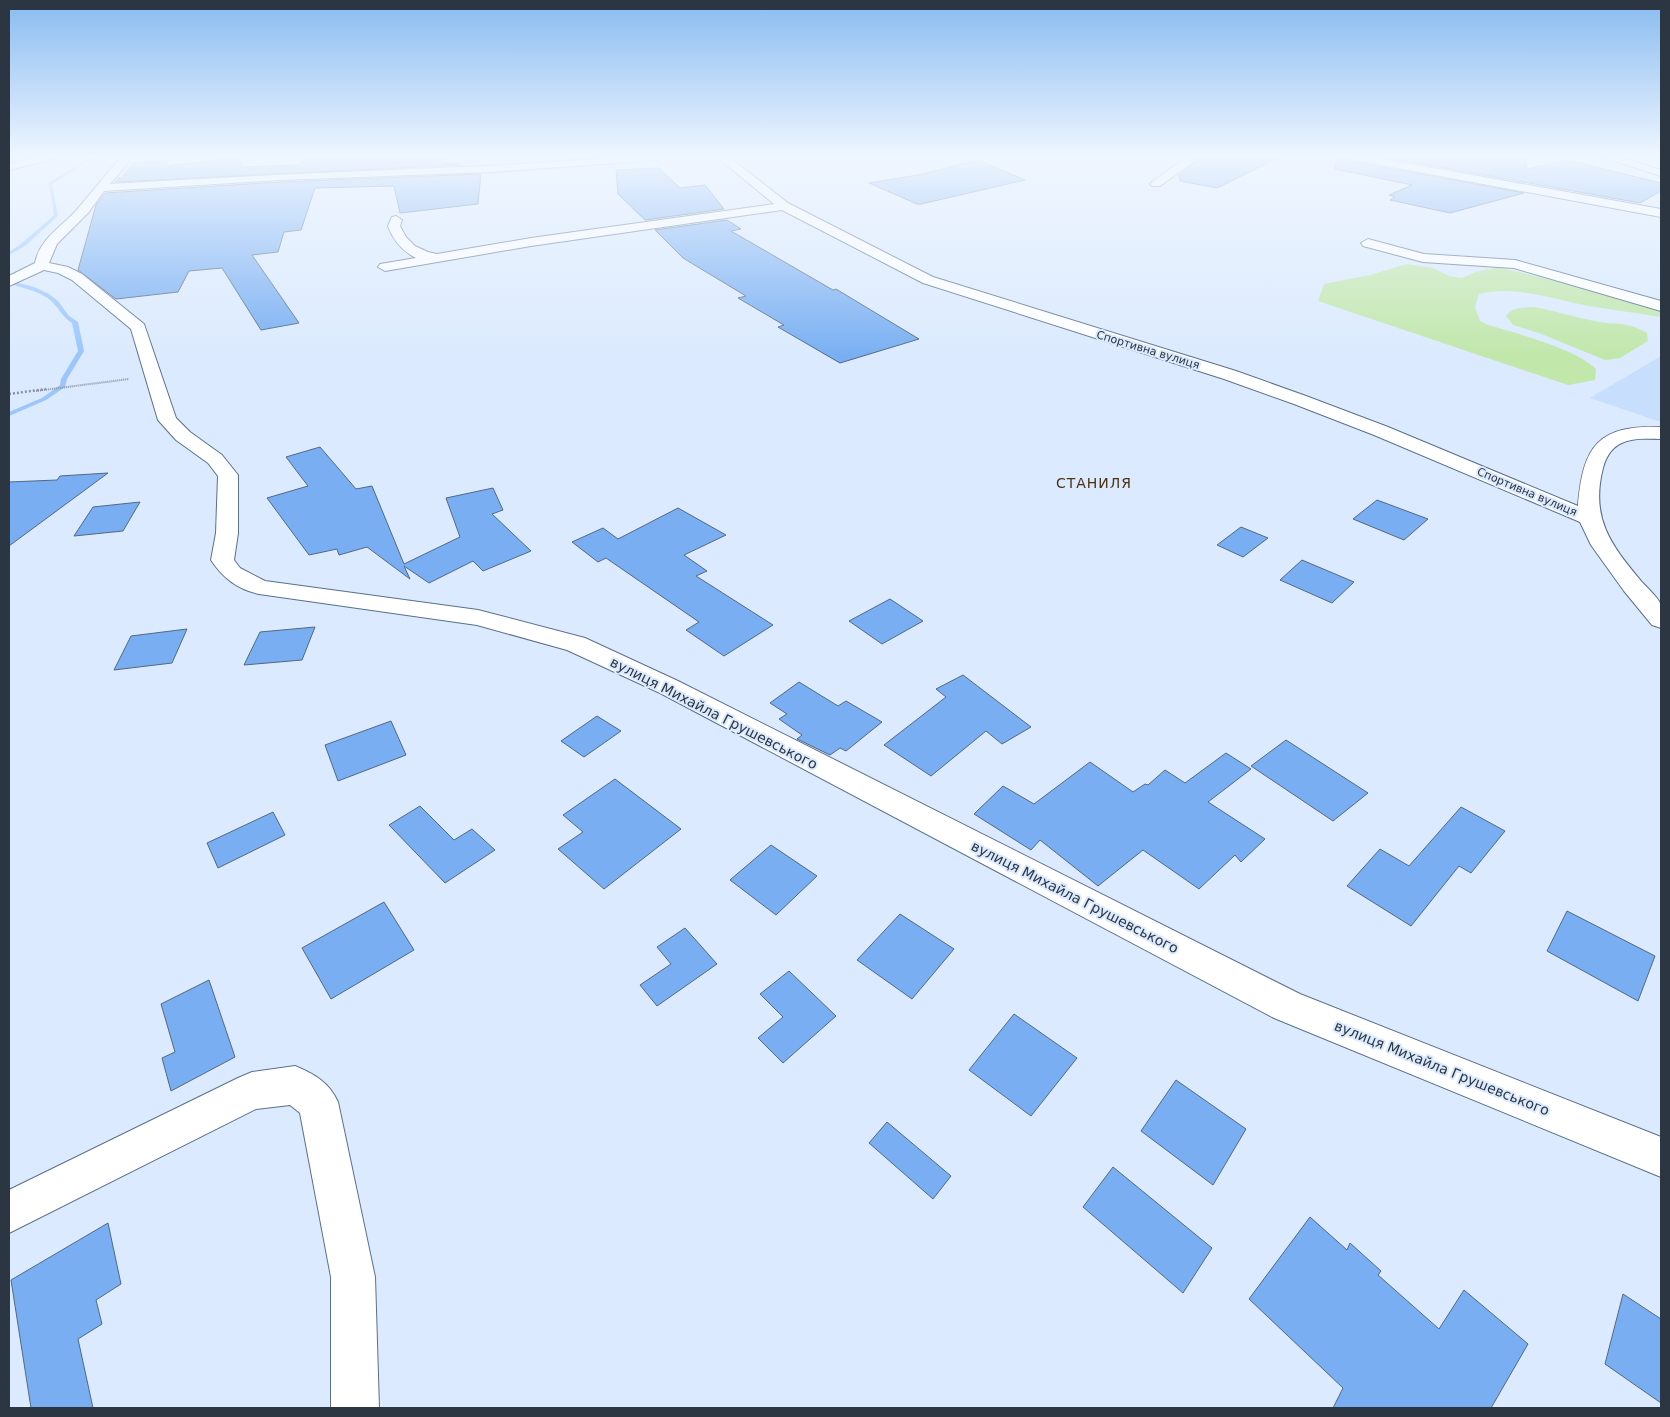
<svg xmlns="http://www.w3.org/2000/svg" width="1670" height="1417" font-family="'DejaVu Sans',sans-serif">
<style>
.built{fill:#c7dffd}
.green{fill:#c1e7ab}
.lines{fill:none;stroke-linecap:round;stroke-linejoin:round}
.stream{fill:#9ac6fd;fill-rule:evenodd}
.building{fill:#79aff2;stroke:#526883}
.minor-casing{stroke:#5a708c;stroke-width:2}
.path-far1{stroke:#8894a4;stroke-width:2;stroke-dasharray:1 1;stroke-linecap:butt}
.path{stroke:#8894a4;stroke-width:2.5;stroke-dasharray:2 2;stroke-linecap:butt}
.minor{fill:#fff;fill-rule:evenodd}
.labels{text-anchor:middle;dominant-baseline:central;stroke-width:4;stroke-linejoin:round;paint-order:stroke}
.far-street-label{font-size:11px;fill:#2c3642;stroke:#dbeafe}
.far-quarter-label{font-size:14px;letter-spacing:1px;fill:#4b3310;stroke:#dbeafe}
.street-label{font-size:14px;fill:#2c3642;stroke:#dbeafe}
</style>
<rect width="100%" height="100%" fill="#dbeafe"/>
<polygon class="built" points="1661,356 1661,422 1590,398"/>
<g class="green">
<path d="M1407 264 1433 268 1449 276 1462 278 1475 272 1498 267 1568 284 1661 312V317C1637 313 1613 310 1589 306 1553 299 1516 285 1479 294L1475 307 1480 321 1488 325C1516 333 1576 349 1596 369L1595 380 1568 385 1318 301 1324 284 1370 275Z"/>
<path d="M1533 307C1553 310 1573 317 1594 321 1617 326 1624 320 1647 333L1648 341 1620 358 1605 360 1539 333 1513 325 1506 316C1512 307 1522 308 1533 307Z"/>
</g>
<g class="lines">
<g class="stream">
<polygon points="90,157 95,157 52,184 58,216 25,246 9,255 9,252 21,244 54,215 49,183"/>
<path d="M15 282 34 287 49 294 58 301 69 316 78 322 84 351 67 379 65 387 46 400 9 416V412L42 398 60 385 61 379 78 351 72 323C64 318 62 313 56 306 46 293 28 289 13 285V283Z"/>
</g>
</g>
<g class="building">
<polygon points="303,157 446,158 443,164 460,163 460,165 115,182 119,178 122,178 133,163 169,160 165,166 239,158 242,167 300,165"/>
<polygon points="1202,157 1280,157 1217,188 1180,181 1179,175"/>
<polygon points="1337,157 1347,157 1354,162 1524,193 1450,213 1390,200 1395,197 1389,195 1412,185 1335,169"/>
<polygon points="1385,157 1525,157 1527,169 1567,160 1661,183 1661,191 1640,203"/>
<polygon points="978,160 1025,180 921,204 917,204 869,183 918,175"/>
<polygon points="659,168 680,188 705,185 724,209 645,220 618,194 616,170"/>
<polygon points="481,174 478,204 400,213 394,186 315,188 301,230 284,232 278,252 252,255 299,323 261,330 222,268 189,271 178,292 116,299 78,270 96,205 105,193 280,182"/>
<polygon points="727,220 741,229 731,231 833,290 836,289 919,339 840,363 778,327 784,325 738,298 746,296 683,258 655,230"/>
<polygon points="320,447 356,489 372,486 404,564 460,537 446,498 493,488 503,510 492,514 531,551 483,571 473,561 429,583 404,566 410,579 367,547 339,555 337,549 309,555 267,498 308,486 286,457"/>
<polygon points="108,473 9,546 9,482 57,480 60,476"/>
<polygon points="1377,500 1428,519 1404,540 1353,519"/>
<polygon points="140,502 123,531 74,536 93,507"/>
<polygon points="678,508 726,535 684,555 707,571 696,576 773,625 724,656 686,630 699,622 606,558 598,562 572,542 603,528 618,539"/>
<polygon points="1241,527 1268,538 1243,557 1217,545"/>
<polygon points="1302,560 1354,582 1332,603 1280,580"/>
<polygon points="890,599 923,621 882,644 849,621"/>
<polygon points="315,627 302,660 244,665 260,632"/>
<polygon points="187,629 172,663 114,670 131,636"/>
<polygon points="963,675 1031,727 1002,744 986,731 931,776 884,745 946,697 936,689"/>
<polygon points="799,682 838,706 846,701 882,722 846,751 840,748 830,755 797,739 802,735 779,719 787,714 770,703"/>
<polygon points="597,716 621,731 584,757 561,741"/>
<polygon points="391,721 406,755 338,781 325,745"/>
<polygon points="1286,740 1368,793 1333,821 1251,766"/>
<polygon points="1226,753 1251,769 1208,802 1265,839 1241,862 1235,855 1199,889 1143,850 1098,886 1040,840 1031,850 974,814 1003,786 1034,804 1090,762 1133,792 1145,784 1148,785 1165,770 1185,783"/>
<polygon points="615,779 681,829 604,889 558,849 583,832 563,815"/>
<polygon points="420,806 454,840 472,829 495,850 445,883 389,825"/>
<polygon points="1461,807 1505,831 1471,873 1459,866 1411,926 1347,886 1380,849 1409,866"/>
<polygon points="273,812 285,835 218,868 207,843"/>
<polygon points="771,845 817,876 776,915 730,880"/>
<polygon points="384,902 414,950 331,999 302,948"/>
<polygon points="1567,911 1655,956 1638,1001 1547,951"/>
<polygon points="900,914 954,949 912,999 857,960"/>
<polygon points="685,928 717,964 657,1006 640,985 671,964 657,947"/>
<polygon points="789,971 836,1016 783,1063 758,1038 783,1017 760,994"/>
<polygon points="209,980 235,1057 171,1091 162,1058 175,1052 161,1004"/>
<polygon points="1014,1014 1077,1058 1031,1116 969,1070"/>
<polygon points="1176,1080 1246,1129 1213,1185 1141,1131"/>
<polygon points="887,1122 951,1176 933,1199 869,1143"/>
<polygon points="1113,1167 1212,1248 1183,1293 1083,1207"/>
<polygon points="1310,1217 1347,1250 1350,1243 1381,1271 1378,1275 1439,1329 1464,1290 1528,1344 1491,1408 1333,1408 1343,1388 1249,1299"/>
<polygon points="108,1223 121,1284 96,1300 102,1324 78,1339 93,1408 31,1408 11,1280"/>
<polygon points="1623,1294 1661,1319 1661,1403 1605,1364"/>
</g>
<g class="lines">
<defs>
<g id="minor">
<polygon points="35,157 54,157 53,159 9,170 9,164"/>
<path d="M116 157H130L131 159 110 184C236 176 362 171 488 166 546 163 604 157 662 157L657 160 491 172 280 180 104 191 88 213 57 244 49 263 68 267 82 274 144 324 176 418 190 432 222 455 238 475V533L234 560 240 568 265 581 478 610 585 638 678 681 1300 994 1661 1137V1177L1274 1018 660 693 567 650 477 625 259 594C237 589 223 578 211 560L216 533 218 476 208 463 176 440 158 420 131 329 72 280 58 273 44 270 9 286V276L35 263C40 237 65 225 80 206 94 190 104 176 119 160Z"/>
<path d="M717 157H729L788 203 933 277 1236 371 1306 396 1388 427 1578 506C1583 446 1598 425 1661 427V439C1635 438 1611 437 1603 468 1590 518 1611 545 1641 581 1647 588 1658 597 1661 605 1663 610 1661 621 1661 628L1652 625 1624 591 1591 545 1580 522 1374 435 1294 404 1224 379 923 283 782 210 531 246 385 271 378 267 380 264 416 258C402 251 393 240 388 226L392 217 396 216 402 220 400 226 406 237 415 246 428 252 437 254 531 238 774 204Z"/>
<polygon points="1187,157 1200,157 1160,186 1152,186 1150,184 1152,182"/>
<polygon points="1349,157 1373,157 1661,209 1661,217 1354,160"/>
<polygon points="1602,157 1620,157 1661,170 1661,176"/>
<polygon points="1368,239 1424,254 1515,260 1661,301 1661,311 1514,268 1423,262 1363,246 1361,243"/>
<path d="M295 1066C314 1074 329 1082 338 1102L375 1277 379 1408H331V1277L300 1113 290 1105 256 1109 9 1233V1190L238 1078 252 1072Z"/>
</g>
</defs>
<use href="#minor" class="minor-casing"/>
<polyline class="path-far1" points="36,391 129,379"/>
<polyline class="path" points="9,394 46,389"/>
<use href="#minor" class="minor"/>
</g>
<linearGradient id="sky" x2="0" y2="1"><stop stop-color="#89bbf0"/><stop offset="0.44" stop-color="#eff6ff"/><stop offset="1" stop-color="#eff6ff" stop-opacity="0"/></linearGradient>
<rect width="1670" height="356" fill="url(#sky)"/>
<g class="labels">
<g class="far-street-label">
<text transform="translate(1148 350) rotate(17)">Спортивна вулиця</text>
<text transform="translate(1527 492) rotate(23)">Спортивна вулиця</text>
</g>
<g class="far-quarter-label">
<text x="1094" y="483">СТАНИЛЯ</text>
</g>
<g class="street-label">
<text transform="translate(714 713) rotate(27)">вулиця Михайла Грушевського</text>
<text transform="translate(1075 897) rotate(27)">вулиця Михайла Грушевського</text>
<text transform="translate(1442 1068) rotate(22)">вулиця Михайла Грушевського</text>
</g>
</g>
<rect width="1670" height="1417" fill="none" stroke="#2c3642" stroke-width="20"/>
</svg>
